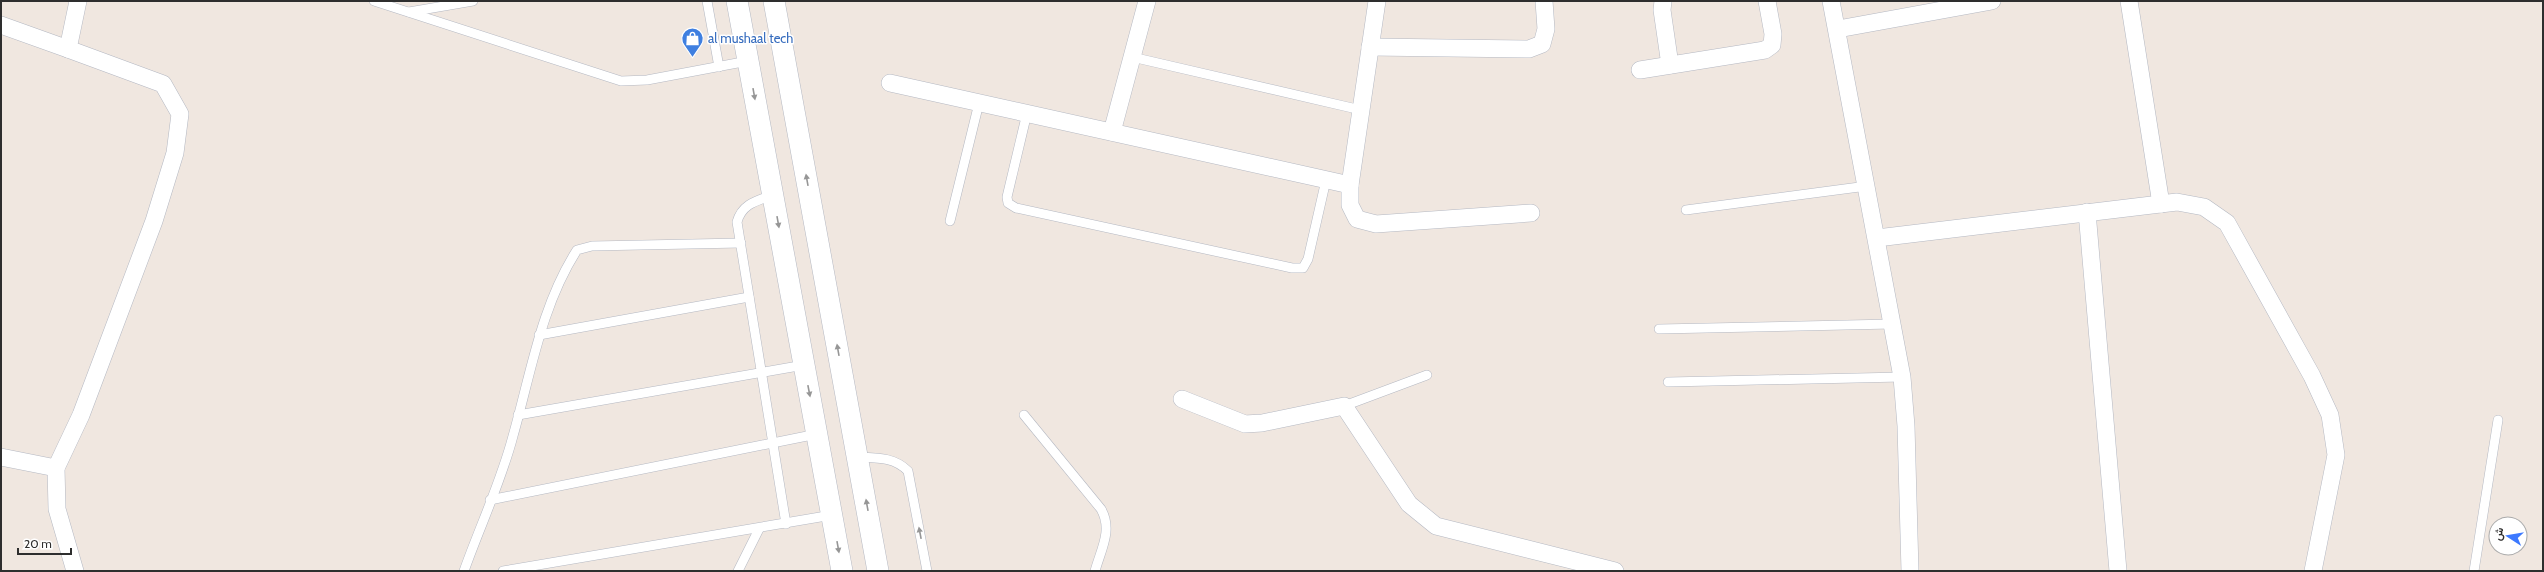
<svg xmlns="http://www.w3.org/2000/svg" width="2544" height="572" font-family="Cabin,Vazirmatn,sans-serif">
<style>
.lines{fill:none;stroke-linecap:round;stroke-linejoin:round}
.service-casing{stroke:#b4b8c2;stroke-width:10}
.minor-casing{stroke:#b4b8c2;stroke-width:18}
.tertiary-casing{stroke:#b4b8c2;stroke-width:22}
.service{stroke:#fff;stroke-width:9}
.minor{stroke:#fff;stroke-width:17}
.tertiary{stroke:#fff;stroke-width:21}
.oneway{fill:#969696}
.labels{text-anchor:middle;dominant-baseline:central;stroke-width:3;stroke-linejoin:round;paint-order:stroke}
.shop-label{font-size:13px;fill:#366cbe;stroke:#fff;text-anchor:start}
</style>
<rect width="100%" height="100%" fill="#f0e7e0"/>
<g class="lines">
<defs>
<g id="service">
<polyline points="374,1 621,81 647,80 748,61"/>
<polyline points="707,1 719,67"/>
<polyline points="409,12 473,1"/>
<polyline points="1132,57 1361,110"/>
<polyline points="1027,113 1007,197 1008,203 1016,208 1292,268 1303,268 1308,259 1326,180"/>
<path d="M773 195C756 201 742 204 737 222L786 524"/>
<polyline points="1686,210 1867,186"/>
<polyline points="950,221 979,103"/>
<polyline points="1659,329 1892,324"/>
<polyline points="539,335 749,297"/>
<polyline points="1668,382 1902,377"/>
<polyline points="1344,406 1427,375"/>
<polyline points="518,415 804,365"/>
<path d="M1024 415 1101 509C1113 530 1101 549 1095 571"/>
<path d="M858 457C877 458 894 457 908 471L927 571"/>
<polyline points="490,500 817,434"/>
<path d="M464 571C480 526 501 482 513 436 531 373 541 306 577 250L592 246 741 243"/>
<polyline points="503,571 832,515"/>
<polyline points="738,571 759,529"/>
<polyline points="2474,571 2498,420"/>
</g>
<g id="minor">
<polyline points="1377,1 1350,185 1350,205 1357,219 1376,224 1531,213"/>
<polyline points="1663,1 1662,10 1670,65"/>
<polyline points="1831,1 1902,377 1906,426 1910,571"/>
<polyline points="2129,1 2161,204"/>
<polyline points="1,25 68,49"/>
<polyline points="1838,29 1992,1"/>
<polyline points="1370,47 1529,49 1542,44 1546,29 1544,1"/>
<polyline points="1640,70 1765,50 1772,45 1773,34 1767,1"/>
<polyline points="890,83 1350,185"/>
<polyline points="1112,132 1147,1"/>
<polyline points="2087,212 2118,571"/>
<polyline points="1877,238 2177,202 2204,207 2227,223 2312,376 2330,415 2336,455 2313,571"/>
<polyline points="1182,399 1245,424 1262,423 1344,406 1409,504 1436,526 1615,571"/>
<polyline points="1,457 56,468"/>
<polyline points="75,571 57,509 56,468 81,415 154,221 175,153 180,114 163,84 68,49 78,1"/>
</g>
<g id="tertiary">
<polyline points="737,1 842,571"/>
<polyline points="774,1 878,571"/>
</g>
</defs>
<use href="#service" class="service-casing"/>
<use href="#minor" class="minor-casing"/>
<use href="#tertiary" class="tertiary-casing"/>
<use href="#service" class="service"/>
<use href="#minor" class="minor"/>
<use href="#tertiary" class="tertiary"/>
</g>
<defs><path id="oneway-solid" d="M-6-.8H1V-3.2L6.5 0L1 3.2V.8H-6Z"/></defs>
<g class="oneway">
<use href="#oneway-solid" transform="translate(754 94) rotate(80)"/>
<use href="#oneway-solid" transform="translate(807 180) rotate(-100)"/>
<use href="#oneway-solid" transform="translate(778 222) rotate(80)"/>
<use href="#oneway-solid" transform="translate(838 350) rotate(-100)"/>
<use href="#oneway-solid" transform="translate(809 391) rotate(79)"/>
<use href="#oneway-solid" transform="translate(867 505) rotate(-100)"/>
<use href="#oneway-solid" transform="translate(920 533) rotate(-101)"/>
<use href="#oneway-solid" transform="translate(838 547) rotate(80)"/>
</g>
<defs>
<symbol id="shop-pin" viewBox="-11 -11 22 30"><path d="M0 17L-7.5 6A9.5 9.5 0 1 1 7.5 6Z" fill="#3f7fe0" stroke="#fff"/><path d="M-5-2.5h2.3a2.7 3.5 0 0 1 5.4 0H5L5.5 6h-11ZM-1.5-2.5h3a1.5 2.3 0 0 0-3 0Z" fill="#fff"/></symbol>
</defs>
<g fill-rule="evenodd">
<use href="#shop-pin" x="680" y="26" width="25" height="34"/>
</g>
<g class="labels">
<g class="shop-label">
<text x="708" y="38">al mushaal tech</text>
</g>
</g>
<rect width="2544" height="572" fill="none" stroke="#2e2e2e" stroke-width="4"/>
<g transform="translate(2508 536) rotate(282)"><circle r="19" fill="#ffffff" stroke="#ababab"/>
<path d="M0-3L7 15L0 10L-7 15Z" fill="#3d79ff"/>
<text y="-6" font-size="11" font-weight="bold" text-anchor="middle" fill="#2e2e2e">ش</text>
</g>
<path d="M18 548v6h53v-6" fill="none" stroke="#2e2e2e" stroke-width="2"/>
<text x="24" y="548" font-size="12" fill="#2e2e2e" stroke="#ffffff" stroke-width="3" paint-order="stroke">20 m</text>
</svg>
